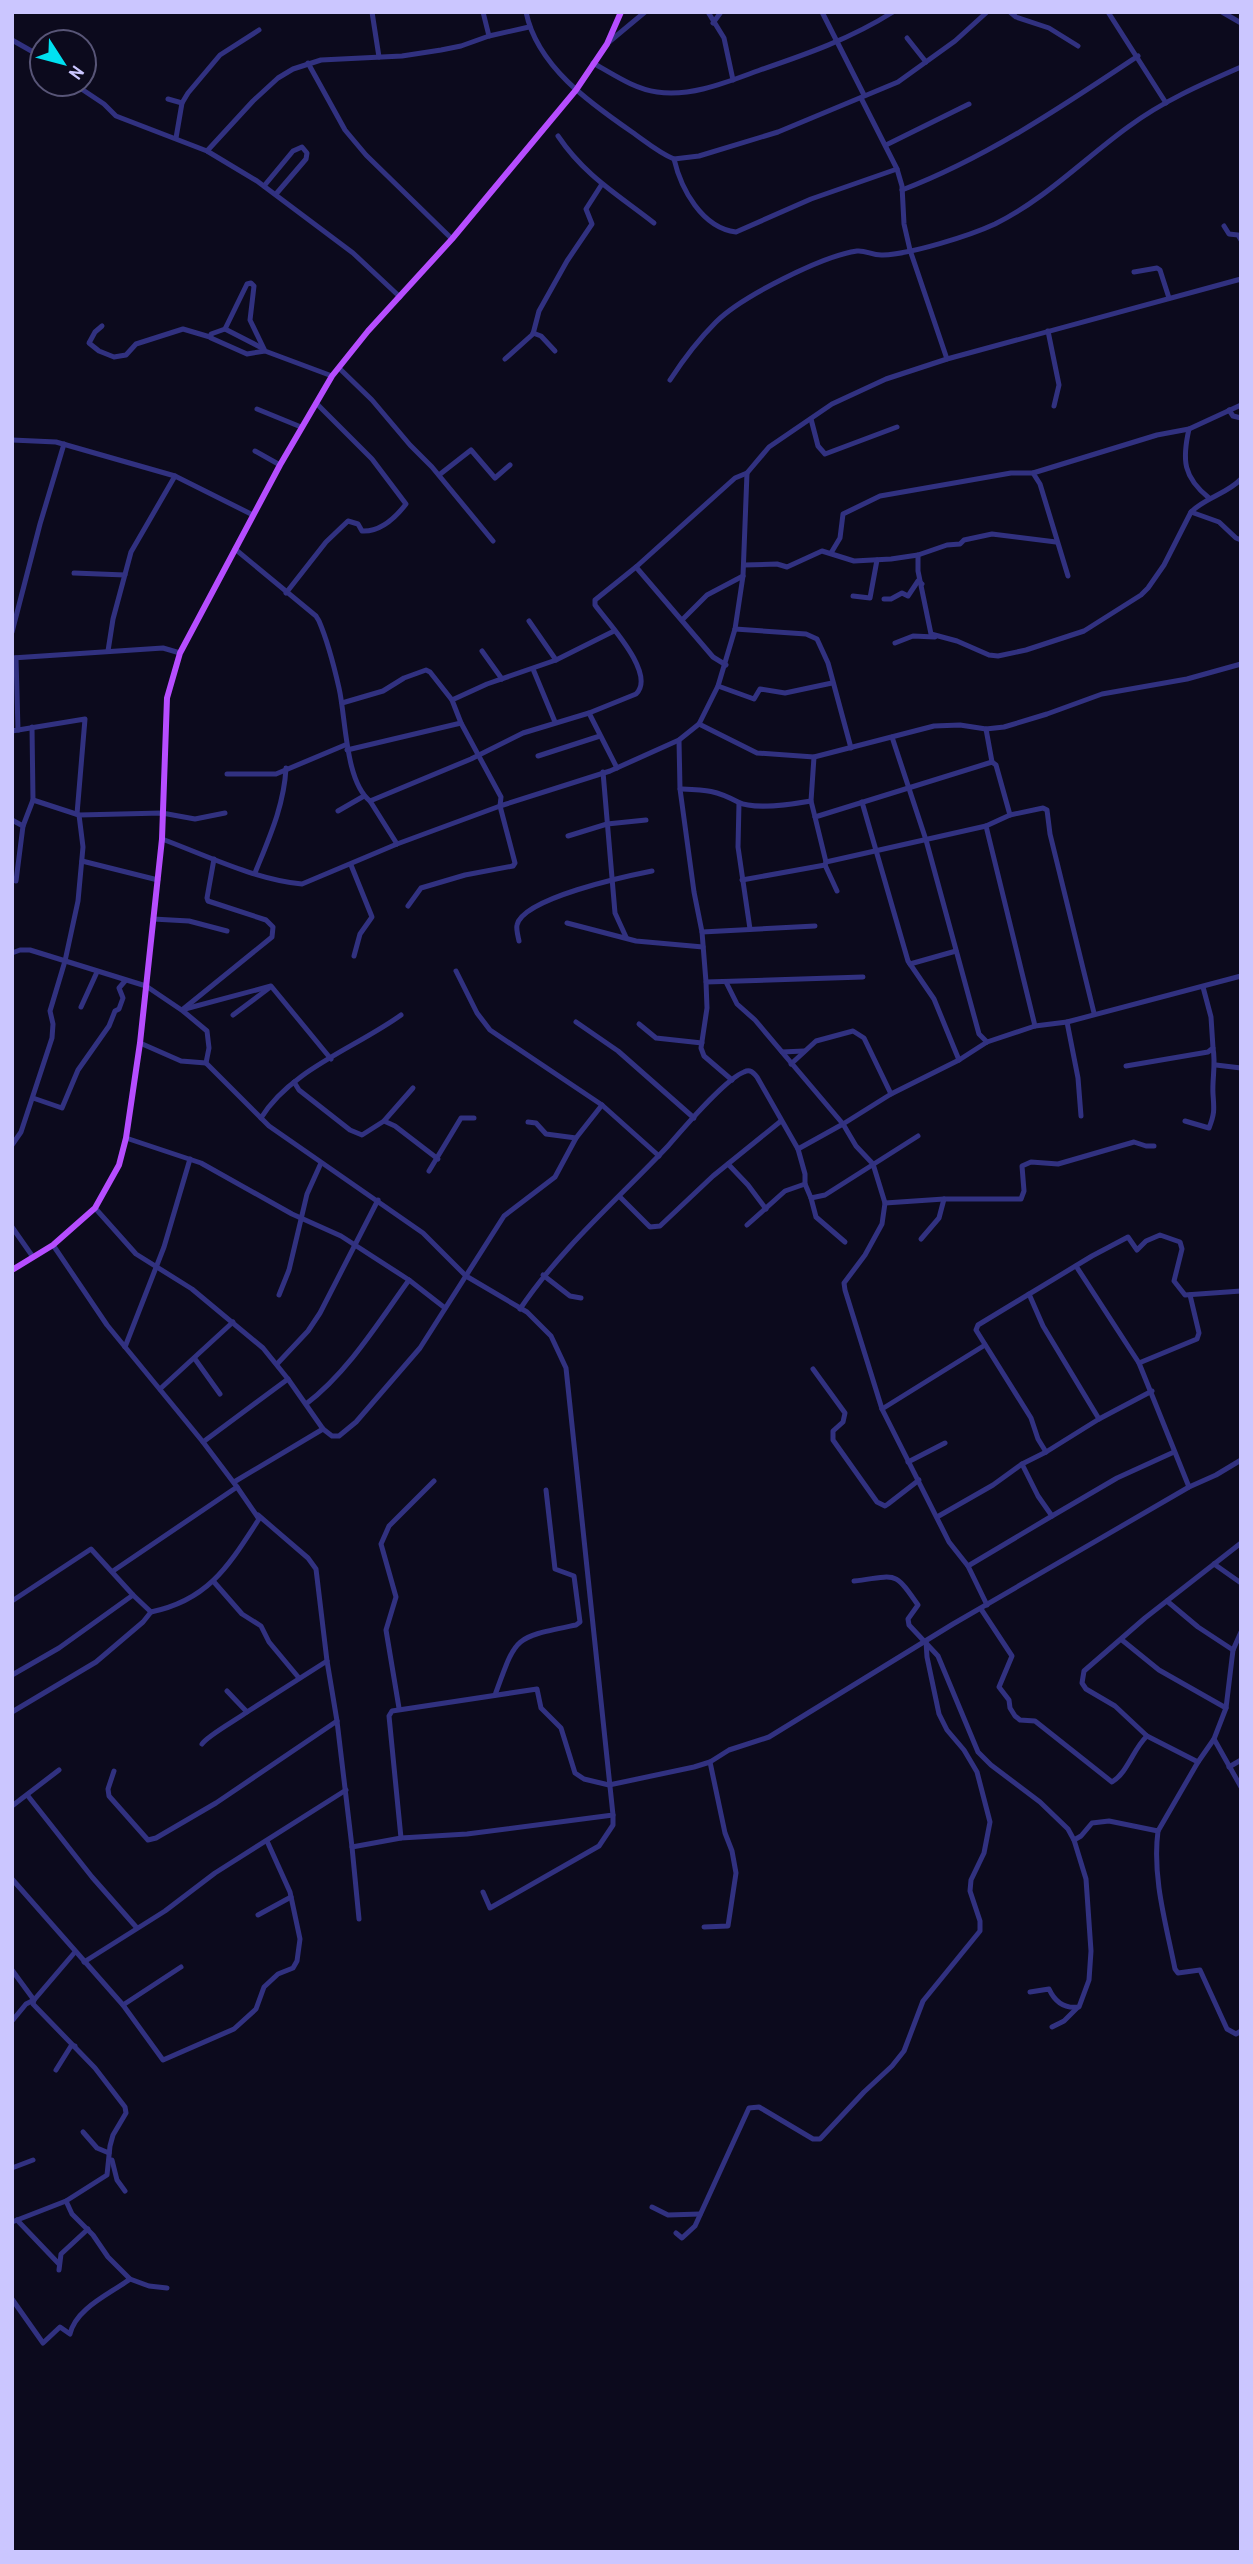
<svg xmlns="http://www.w3.org/2000/svg" width="1253" height="2564" font-family="'Archivo Narrow',sans-serif">
<style>
.lines{fill:none;stroke-linecap:round;stroke-linejoin:round}
.minor{stroke:#313180;stroke-width:5}
.major{stroke:#b64dff;stroke-width:6}
</style>
<rect width="100%" height="100%" fill="#0c0a1d"/>
<g class="lines">
<g class="minor">
<polyline points="372,12 379,57"/>
<polyline points="483,12 489,36"/>
<path d="M526 12C537 66 590 103 632 132 645 141 659 153 674 159L699 156 778 132 898 82 955 41 987 12"/>
<polyline points="708,12 724,38 733,80"/>
<polyline points="822,12 864,95"/>
<polyline points="1010,12 1016,17 1049,28 1078,46"/>
<polyline points="1108,12 1166,103"/>
<polyline points="1222,12 1241,23"/>
<polyline points="713,23 721,12"/>
<polyline points="907,38 926,62"/>
<polyline points="12,40 42,57"/>
<polyline points="609,42 645,12"/>
<polyline points="308,63 345,130 366,155 452,239"/>
<path d="M593 63C613 74 634 89 657 92 692 97 727 82 760 70 807 54 850 39 893 12"/>
<polyline points="74,84 104,104 116,116 207,151 257,181 353,253 400,297"/>
<polyline points="861,98 897,169 902,186 904,224 910,250 947,359"/>
<polyline points="168,99 182,103"/>
<path d="M558 136C585 176 617 194 654 223"/>
<polyline points="176,138 182,103 188,93 220,55 259,30"/>
<polyline points="886,145 969,104"/>
<polyline points="207,151 253,101 278,78 293,69 321,60 402,56 441,50 461,46 489,36 529,27"/>
<path d="M674 159C681 189 702 228 736 232L811 199 897 169"/>
<polyline points="264,186 293,151 302,147 307,153 306,159 276,194"/>
<path d="M902 190C986 158 1063 106 1138 56"/>
<polyline points="1224,226 1229,234 1238,235 1241,240"/>
<polyline points="1134,272 1157,268 1160,270 1169,298"/>
<polyline points="102,326 95,332 89,343 99,351 114,357 126,355 136,344 183,329 210,337"/>
<polyline points="225,329 262,348"/>
<polyline points="1048,331 1059,385 1054,406"/>
<polyline points="533,333 541,336 555,351"/>
<polyline points="265,351 250,320 254,286 251,283 247,284 225,329 211,334 211,338 247,354 265,351 332,376"/>
<polyline points="505,359 533,334 539,311 567,261 592,224 586,209 602,184"/>
<polyline points="339,368 372,400 410,445 432,467 493,541"/>
<path d="M670 380C683 360 699 339 716 322 741 297 822 256 857 251 866 250 873 256 883 255 911 254 969 236 995 224 1044 200 1084 159 1128 127 1163 101 1202 84 1241 67"/>
<polyline points="257,409 301,427"/>
<polyline points="1229,410 1233,416 1241,418"/>
<polyline points="811,419 818,446 825,454 897,427"/>
<path d="M1189 429C1182 460 1183 477 1209 498"/>
<polyline points="12,440 56,442 175,476 253,515"/>
<polyline points="255,451 280,465"/>
<polyline points="439,475 471,450 495,478 510,465"/>
<polyline points="1191,512 1219,522 1236,538 1241,540"/>
<path d="M235 549 316 616 319 621C328 642 334 666 339 688 346 718 345 781 370 801L397 844"/>
<polyline points="831,553 840,538 843,514 880,496 1011,473 1033,473"/>
<path d="M918 555V571L931 634 957 641 989 655 998 656 1026 650 1084 631 1141 595 1148 588 1164 565 1191 512C1206 497 1227 494 1241 479"/>
<polyline points="744,565 777,564 787,567 822,551 854,561 891,559 918,555 947,545 960,544 964,540 992,534 1056,542"/>
<polyline points="636,567 713,657 726,665"/>
<polyline points="74,573 125,575"/>
<polyline points="1068,576 1040,484 1033,473 1157,435 1189,429 1241,405"/>
<path d="M286 593 326 542 348 521 358 524 362 531C380 532 396 517 406 504L372 459 316 403"/>
<polyline points="853,596 870,598 877,560"/>
<polyline points="884,599 891,599 902,593 908,596 918,581 922,584"/>
<polyline points="682,620 707,595 743,576"/>
<polyline points="529,621 556,660"/>
<polyline points="735,629 806,634 817,639 828,663 851,748"/>
<polyline points="12,632 40,524 64,444"/>
<polyline points="895,643 913,636 935,637"/>
<polyline points="108,651 113,619 131,552 175,476"/>
<polyline points="482,651 502,679"/>
<polyline points="12,658 163,648 180,653"/>
<polyline points="16,658 18,730"/>
<polyline points="533,669 555,722"/>
<polyline points="718,686 754,699 760,689 785,693 832,683"/>
<polyline points="342,703 383,691 404,678 426,670 430,672 452,700"/>
<polyline points="589,713 617,768"/>
<polyline points="699,724 757,753 814,757 934,726 960,725 986,729 1004,727 1047,714 1102,694 1187,679 1241,664"/>
<polyline points="986,729 992,762"/>
<polyline points="12,731 85,719 77,814"/>
<polyline points="892,737 926,840 979,1034 987,1042"/>
<polyline points="679,740 680,789 694,892 702,932 706,982 707,1008 701,1048 704,1056 732,1080"/>
<polyline points="347,750 461,723"/>
<polyline points="538,756 600,736"/>
<polyline points="814,757 811,801 815,817"/>
<polyline points="603,772 615,913 626,937"/>
<polyline points="227,774 276,774 345,745"/>
<path d="M680 789C707 790 715 790 738 802 753 810 794 804 811 801"/>
<polyline points="33,800 79,815 162,813 195,819 225,813"/>
<path d="M370 801 471 759 523 733 589 713 636 694C657 674 608 623 595 605V600L636 567 735 478 747 473"/>
<polyline points="862,802 908,961 934,999 959,1060"/>
<polyline points="739,803 738,847 750,929"/>
<polyline points="338,811 364,796"/>
<polyline points="12,820 23,826 33,800 32,727"/>
<polyline points="986,826 1035,1026"/>
<polyline points="568,836 607,824 646,820"/>
<path d="M162 839C205 855 256 880 302 884L397 844 500 806 610 771 679 740 699 724 718 686 735 629 743 576 747 473 769 447 832 404 886 379 947 359 1241 279"/>
<polyline points="82,861 158,880"/>
<polyline points="826,862 986,826 1010,815 1043,808 1047,810 1050,834 1094,1013"/>
<polyline points="351,865 372,917 360,934 354,956"/>
<path d="M255 873C269 838 284 806 286 768"/>
<polyline points="742,880 825,865"/>
<polyline points="16,881 23,826"/>
<polyline points="837,891 825,865 826,862 815,817 992,762 996,765 1010,815"/>
<polyline points="408,906 421,888 465,875 513,866 515,863 500,806 501,797 461,723 452,700 487,684 556,660 614,631"/>
<polyline points="153,919 189,921 227,931"/>
<polyline points="567,923 636,941 703,947"/>
<polyline points="702,932 815,926"/>
<path d="M519 941C518 936 516 929 517 925 523 898 627 876 652 871"/>
<polyline points="12,953 20,950 30,950 146,986 183,1011 207,1031 209,1048 206,1063 269,1126 423,1233 466,1276 527,1312 551,1336 566,1368 613,1815 467,1834 401,1838 352,1847 337,1721 327,1661 316,1569 308,1558 258,1515"/>
<polyline points="910,964 956,951"/>
<polyline points="456,971 477,1013 490,1030 602,1105 659,1156"/>
<polyline points="706,982 863,977"/>
<polyline points="726,982 737,1004 755,1020 843,1124 856,1146 873,1164 885,1203 882,1224 865,1255 844,1283 845,1290 882,1409 949,1542 968,1566 987,1605"/>
<polyline points="81,1007 97,972"/>
<polyline points="185,1009 271,986 331,1059"/>
<polyline points="182,1010 272,937 273,927 266,920 208,901 207,898 214,859"/>
<polyline points="233,1015 269,988"/>
<polyline points="576,1022 618,1051 694,1118"/>
<polyline points="1067,1022 1078,1078 1081,1116"/>
<polyline points="639,1024 656,1038 702,1043"/>
<polyline points="140,1043 181,1061 206,1063"/>
<polyline points="782,1052 804,1051"/>
<polyline points="791,1064 816,1041 853,1031 864,1038 891,1094"/>
<polyline points="1216,1065 1241,1068"/>
<polyline points="1126,1066 1208,1052 1213,1048 1211,1017 1203,987"/>
<polyline points="294,1082 299,1090 350,1130 362,1135 384,1121 413,1088"/>
<polyline points="33,1098 62,1108 78,1070 109,1026 115,1011 119,1009 123,998 119,988 125,981"/>
<path d="M261 1118C290 1070 357 1047 401 1015"/>
<polyline points="384,1121 395,1126 438,1159"/>
<path d="M1185 1121 1209 1128C1215 1113 1214 1109 1213 1094 1212 1079 1216 1065 1213 1048"/>
<polyline points="528,1122 536,1123 546,1134 576,1138"/>
<polyline points="126,1138 201,1163 292,1214 341,1236 409,1280 445,1308"/>
<polyline points="12,1145 21,1132 52,1038 53,1024 50,1011 65,961 78,901 83,847 79,815"/>
<polyline points="798,1149 843,1124 891,1094 959,1060 987,1042 1035,1026 1067,1022 1241,976"/>
<polyline points="728,1164 748,1185 766,1209"/>
<polyline points="429,1171 461,1118 474,1118"/>
<polyline points="620,1197 650,1227 660,1226 713,1176 781,1121"/>
<polyline points="811,1198 816,1217 845,1242"/>
<polyline points="885,1203 944,1199 1021,1199 1024,1191 1022,1166 1031,1162 1058,1164 1134,1142 1146,1146 1154,1146"/>
<polyline points="95,1208 136,1254 192,1289 263,1348 288,1379 323,1429 332,1436 339,1436 356,1422 420,1348 504,1216 555,1177 576,1138 602,1105"/>
<polyline points="747,1225 785,1191 805,1184"/>
<polyline points="12,1227 33,1257"/>
<polyline points="921,1239 939,1218 944,1199"/>
<polyline points="1076,1266 1139,1363 1189,1487"/>
<polyline points="543,1275 570,1296 581,1298"/>
<polyline points="1029,1294 1043,1326 1099,1419"/>
<polyline points="279,1295 289,1270 307,1194 321,1163"/>
<path d="M520 1309C561 1248 618 1199 668 1146 683 1129 725 1079 744 1072 750 1069 753 1072 757 1077L798 1149 805 1174V1184L811 1198 825 1195 918 1136"/>
<polyline points="125,1347 164,1247 190,1159"/>
<polyline points="195,1359 220,1394"/>
<polyline points="1139,1363 1197,1339 1199,1333 1190,1295"/>
<polyline points="277,1364 308,1331 320,1313 378,1200"/>
<polyline points="813,1369 845,1413 843,1422 833,1431 833,1440 877,1502 885,1506 888,1504 919,1480"/>
<polyline points="160,1389 233,1322"/>
<path d="M306 1404C348 1372 378 1323 409 1280"/>
<polyline points="882,1409 985,1345"/>
<polyline points="203,1442 288,1379"/>
<polyline points="1046,1452 1038,1439 1031,1418 976,1330 978,1325 1092,1256 1128,1237 1137,1250 1146,1241 1160,1235 1180,1242 1182,1249 1174,1281 1185,1295 1241,1291"/>
<polyline points="908,1462 945,1443"/>
<polyline points="234,1482 323,1429"/>
<polyline points="1052,1516 1117,1478 1174,1452"/>
<polyline points="937,1517 993,1485 1022,1464 1046,1452 1099,1419 1152,1391"/>
<polyline points="1214,1564 1241,1583"/>
<polyline points="968,1566 1052,1516 1038,1496 1022,1464"/>
<polyline points="113,1571 237,1487"/>
<path d="M854 1581C897 1576 893 1569 918 1605L908 1619 909 1625 938 1656 978 1752 991 1765 1040 1802 1068 1829 1074 1840 1086 1879 1091 1951 1089 1980 1079 2007C1065 2009 1055 2002 1049 1989L1030 1992"/>
<polyline points="214,1582 242,1614 261,1626 269,1642 299,1678"/>
<path d="M12 1601 91 1549 133 1595 151 1612C209 1600 229 1565 259 1519L237 1487 203 1442 107 1325 53 1245"/>
<polyline points="1167,1601 1198,1627 1233,1650"/>
<path d="M981 1609 1012 1656 999 1687 1009 1700 1010 1708 1015 1716 1020 1720 1035 1721 1112 1782C1128 1772 1133 1749 1147 1736"/>
<polyline points="1122,1640 1159,1670 1226,1708"/>
<polyline points="12,1675 59,1648 133,1595"/>
<polyline points="227,1691 247,1712 327,1661"/>
<path d="M495 1695C517 1635 513 1638 576 1625L580 1622 574 1576 555 1569 546 1490"/>
<polyline points="399,1708 386,1630 396,1597 381,1544 389,1526 434,1481"/>
<polyline points="12,1712 96,1662 143,1622 151,1612"/>
<polyline points="1214,1739 1241,1787"/>
<path d="M202 1744C207 1736 236 1720 247 1712"/>
<polyline points="1198,1762 1147,1736 1115,1706 1086,1689 1082,1683 1084,1671 1145,1618 1241,1543"/>
<polyline points="1229,1767 1241,1760"/>
<polyline points="114,1771 108,1789 109,1796 148,1840 156,1838 216,1803 337,1721"/>
<polyline points="28,1796 92,1877 137,1928"/>
<polyline points="12,1806 59,1770"/>
<path d="M1158 1831C1152 1877 1166 1924 1175 1969L1178 1973 1200 1970 1227 2029 1236 2034 1241 2031"/>
<polyline points="401,1838 389,1716 392,1711 537,1689 541,1708 561,1728 575,1773 584,1779 609,1785 694,1767 710,1762 729,1750 769,1737 953,1624 1189,1487 1216,1475 1241,1460"/>
<polyline points="1074,1840 1081,1836 1092,1823 1109,1821 1158,1831 1198,1762 1214,1739 1226,1708 1233,1650 1241,1632"/>
<polyline points="352,1847 359,1919"/>
<polyline points="12,1879 123,2005 163,2060 234,2029 256,2009 264,1987 278,1974 293,1968 297,1961 300,1939 290,1892 267,1841"/>
<polyline points="483,1892 490,1908 599,1846 613,1825 613,1815"/>
<polyline points="258,1915 291,1897"/>
<polyline points="704,1927 728,1926 736,1873 732,1851 725,1833 710,1762"/>
<polyline points="84,1962 165,1911 215,1873 346,1790"/>
<polyline points="12,1970 34,2000 33,2004 95,2068 125,2107 126,2113 113,2135 110,2146 107,2175 66,2201 12,2222"/>
<polyline points="123,2005 181,1967"/>
<polyline points="12,2021 26,2004 34,2000 75,1952"/>
<polyline points="1052,2027 1064,2021 1077,2008"/>
<polyline points="56,2070 71,2046 75,2046"/>
<polyline points="83,2132 97,2148 109,2153"/>
<polyline points="109,2160 112,2160 117,2180 125,2191"/>
<polyline points="12,2168 33,2160"/>
<polyline points="652,2207 668,2215 700,2214"/>
<polyline points="17,2220 59,2264"/>
<polyline points="676,2233 682,2238 695,2226 749,2108 759,2107 813,2139 820,2139 864,2092 892,2066 904,2051 923,2001 980,1931 980,1921 970,1891 971,1880 984,1853 990,1822 977,1772 964,1750 947,1730 939,1714 927,1657 926,1641"/>
<polyline points="59,2270 61,2254 88,2229"/>
<polyline points="130,2279 149,2286 167,2288"/>
<path d="M12 2299 43 2343 60 2327 70 2334C76 2308 110 2294 130 2279L108 2257 93 2235 72 2214 66 2201"/>
</g>
<polyline class="major" points="12,1270 53,1245 95,1208 119,1165 126,1138 140,1043 162,839 167,698 180,653 280,465 332,376 368,331 452,239 576,90 607,44 621,12"/>
</g>
<rect width="1253" height="2564" fill="none" stroke="#cbc6ff" stroke-width="28"/>
<g transform="translate(63 63) rotate(126)"><circle r="33" fill="#0c0a1d" stroke="#585577" stroke-width="2"/>
<path d="M0-5L12 26L0 18L-12 26Z" fill="#00e1f1"/>
<text y="-10" font-size="19" font-weight="bold" text-anchor="middle" fill="#cbc6ff">N</text>
</g>
</svg>
